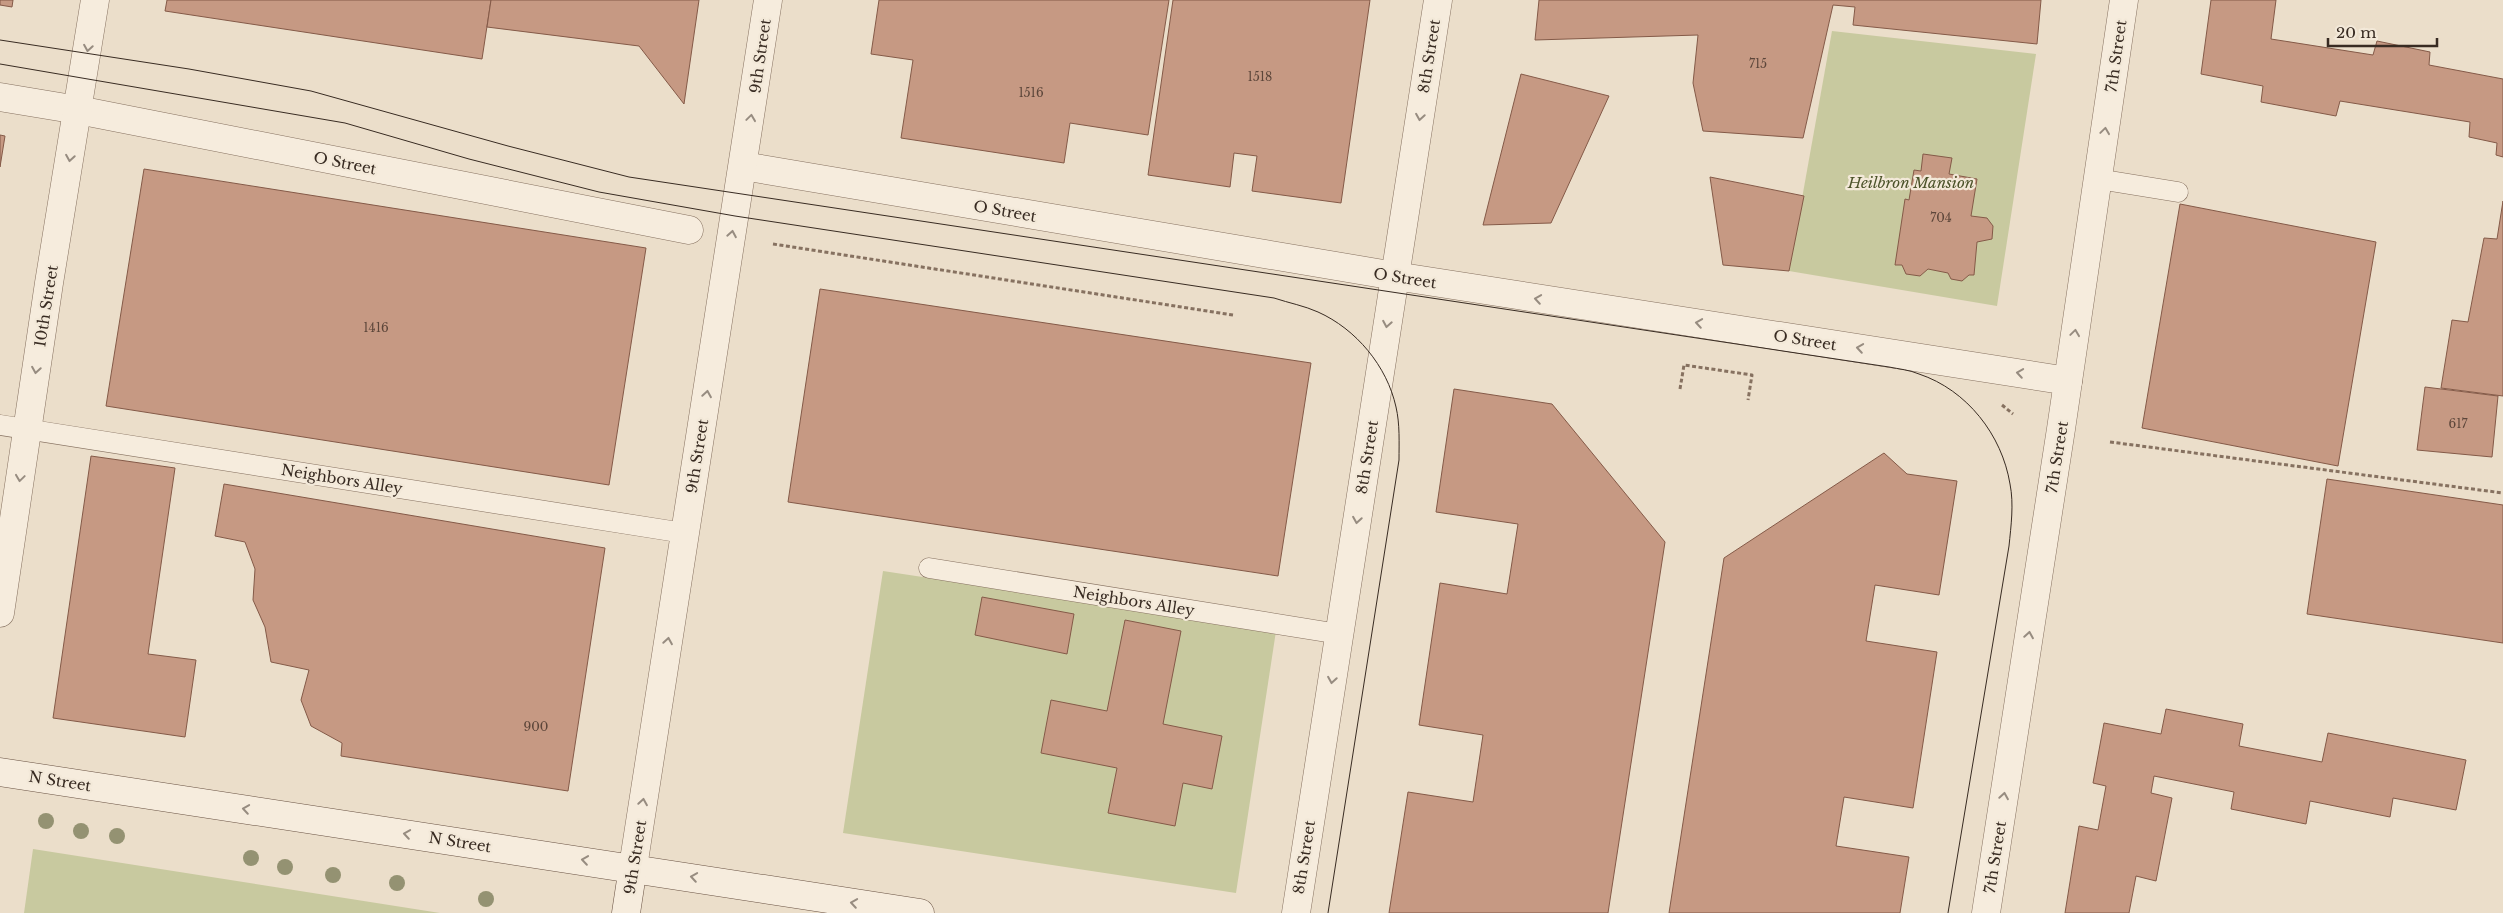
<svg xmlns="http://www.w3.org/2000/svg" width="2503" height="913" font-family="'Libre Baskerville',serif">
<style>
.green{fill:#c8c99f}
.building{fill:#c69983;stroke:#845a48}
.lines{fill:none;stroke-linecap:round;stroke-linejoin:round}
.service-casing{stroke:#867160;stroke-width:21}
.pedestrian-casing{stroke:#867160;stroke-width:29}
.minor-casing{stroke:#867160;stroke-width:29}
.tertiary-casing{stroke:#867160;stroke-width:29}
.secondary-casing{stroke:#695243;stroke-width:29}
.path{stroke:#867160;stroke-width:3;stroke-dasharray:4 2.5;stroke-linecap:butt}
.service{stroke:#f6ecdd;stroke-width:20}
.pedestrian{stroke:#f6ecdd;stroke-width:28}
.minor{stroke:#f6ecdd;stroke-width:28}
.tertiary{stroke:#f6ecdd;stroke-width:28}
.secondary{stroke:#f6ecdd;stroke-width:28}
.tram{stroke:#382b22;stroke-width:1}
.tree{fill:#949272}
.oneway{stroke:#978c80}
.labels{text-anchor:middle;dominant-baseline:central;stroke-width:4.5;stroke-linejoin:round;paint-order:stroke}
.number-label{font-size:12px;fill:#5c463a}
.street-label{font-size:15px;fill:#382b22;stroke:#f3e9d9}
.park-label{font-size:15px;font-style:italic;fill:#4c532a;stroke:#f3e9d9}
</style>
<rect width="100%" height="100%" fill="#ebdeca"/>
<g class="green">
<polygon points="1832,31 2036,54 1997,306 1789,271"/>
<polygon points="883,571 1276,631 1236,893 843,833"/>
<polygon points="33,849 440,913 24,913"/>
</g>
<g class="building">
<polygon points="0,0 13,0 12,7 0,5"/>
<polygon points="167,0 491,0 482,59 165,11"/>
<polygon points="491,0 699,0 684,104 639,46 487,27"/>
<polygon points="879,0 1169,0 1148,135 1070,123 1064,163 901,138 913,60 871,54"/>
<polygon points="1173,0 1370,0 1341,203 1252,191 1257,156 1234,153 1230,187 1148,175"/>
<polygon points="1539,0 2041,0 2037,44 1853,25 1855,7 1833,5 1803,138 1703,131 1693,83 1698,35 1535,40"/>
<polygon points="2211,0 2276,0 2271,39 2373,55 2377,41 2430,52 2429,65 2503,79 2503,157 2496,155 2497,143 2469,137 2470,122 2340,101 2336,116 2261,102 2263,86 2201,74"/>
<polygon points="1521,74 1609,96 1551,223 1483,225"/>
<polygon points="0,135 5,136 0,167"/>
<polygon points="1923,154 1952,158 1949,174 1977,179 1971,216 1987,218 1993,226 1992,239 1977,242 1974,275 1969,275 1962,281 1951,279 1948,273 1928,269 1920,276 1906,274 1902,265 1895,265 1905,199 1909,200 1914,170 1921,171"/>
<polygon points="144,169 646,248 609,485 106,406"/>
<polygon points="1710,177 1804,196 1789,271 1723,265"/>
<polygon points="2503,201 2503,396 2441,388 2452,320 2468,322 2484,238 2497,239"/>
<polygon points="2180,204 2376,242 2338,466 2142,428"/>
<polygon points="820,289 1311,363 1278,576 788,502"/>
<polygon points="2425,387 2498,396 2492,457 2417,450"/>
<polygon points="1454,389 1552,404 1665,542 1608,913 1389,913 1408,792 1473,802 1483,735 1419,725 1440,583 1507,594 1518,524 1436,512"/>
<polygon points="1884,453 1907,474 1957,481 1939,595 1875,585 1866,641 1937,652 1913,808 1844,797 1836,846 1909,857 1900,913 1669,913 1724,558"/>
<polygon points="91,456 175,468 148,654 196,660 185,737 53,718"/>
<polygon points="2327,479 2503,505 2503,643 2307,614"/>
<polygon points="224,484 605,548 568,791 341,756 342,743 311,726 301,700 309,670 271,662 265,627 253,600 255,569 245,542 215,536"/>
<polygon points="982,597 1074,614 1067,654 975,635"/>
<polygon points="1125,620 1181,631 1163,724 1222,736 1212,789 1183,783 1175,826 1108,813 1117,768 1041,753 1051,700 1107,711"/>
<polygon points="2166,709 2243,724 2239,746 2322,762 2328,733 2466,760 2456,810 2393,798 2390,817 2310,801 2306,824 2231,809 2234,792 2154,776 2151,793 2172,798 2156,881 2136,876 2129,913 2065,913 2079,826 2098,830 2106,786 2093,783 2104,723 2161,734"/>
</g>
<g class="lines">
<defs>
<g id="service">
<polyline points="2098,179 2178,192"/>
<polyline points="0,425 684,533"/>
<polyline points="929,568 1339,634"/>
</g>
<polyline id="pedestrian" points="0,97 78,110 689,230"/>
<g id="minor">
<polyline points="743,166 1395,276 2068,381"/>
<polyline points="1296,913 1438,0"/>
<polyline points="1986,913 2061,429 2124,0"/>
</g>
<g id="tertiary">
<polyline points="0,613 49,283 95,0"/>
<polyline points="633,867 768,0"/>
</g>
<g id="secondary">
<polyline points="0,772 920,913"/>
<polyline points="626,913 633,867"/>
</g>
</defs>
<use href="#service" class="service-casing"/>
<use href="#pedestrian" class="pedestrian-casing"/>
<use href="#minor" class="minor-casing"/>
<use href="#tertiary" class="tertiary-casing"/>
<use href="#secondary" class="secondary-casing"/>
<g class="path">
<polyline points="773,244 1233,315"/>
<polyline points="1680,389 1684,365 1752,375 1748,400"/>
<polyline points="2002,405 2013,414"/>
<polyline points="2110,442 2503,493"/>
</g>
<use href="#service" class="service"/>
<use href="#pedestrian" class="pedestrian"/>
<use href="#minor" class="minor"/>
<use href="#tertiary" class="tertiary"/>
<use href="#secondary" class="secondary"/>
<g class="tram">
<path d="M0 40 189 69 311 91 508 146 629 177 1889 367C1899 369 1910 370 1919 374 1967 390 2002 435 2010 484 2014 504 2011 526 2009 546L1948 913"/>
<path d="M0 64 345 123 469 159 599 192 735 216 1274 298C1289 303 1305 306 1318 312 1356 329 1387 366 1396 407 1400 424 1399 443 1399 460L1328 913"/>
</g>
</g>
<g class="tree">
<circle cx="46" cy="821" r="8"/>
<circle cx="81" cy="831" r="8"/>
<circle cx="117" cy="836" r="8"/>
<circle cx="251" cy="858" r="8"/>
<circle cx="285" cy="867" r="8"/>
<circle cx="333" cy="875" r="8"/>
<circle cx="397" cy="883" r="8"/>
<circle cx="486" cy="899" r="8"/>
</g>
<defs><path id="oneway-chevron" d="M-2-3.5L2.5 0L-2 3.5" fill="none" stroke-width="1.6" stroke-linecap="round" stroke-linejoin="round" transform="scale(1.25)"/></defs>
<g class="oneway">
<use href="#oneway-chevron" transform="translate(88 48) rotate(99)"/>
<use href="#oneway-chevron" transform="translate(1420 117) rotate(99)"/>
<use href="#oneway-chevron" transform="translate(751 118) rotate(-82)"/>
<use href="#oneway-chevron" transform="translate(2105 131) rotate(-82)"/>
<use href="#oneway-chevron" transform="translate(70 158) rotate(99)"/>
<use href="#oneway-chevron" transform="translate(732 234) rotate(-80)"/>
<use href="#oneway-chevron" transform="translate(1538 299) rotate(-171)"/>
<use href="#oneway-chevron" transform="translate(1699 323) rotate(-171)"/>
<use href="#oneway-chevron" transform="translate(1387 324) rotate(100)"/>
<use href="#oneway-chevron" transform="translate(2075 333) rotate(-82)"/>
<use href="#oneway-chevron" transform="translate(1860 348) rotate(-171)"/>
<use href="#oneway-chevron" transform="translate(36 370) rotate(99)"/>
<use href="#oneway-chevron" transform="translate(2020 373) rotate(-171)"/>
<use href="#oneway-chevron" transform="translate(707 394) rotate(-81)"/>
<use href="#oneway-chevron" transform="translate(20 478) rotate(98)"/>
<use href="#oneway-chevron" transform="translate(1357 520) rotate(99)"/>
<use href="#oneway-chevron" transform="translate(2029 635) rotate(-81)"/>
<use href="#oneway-chevron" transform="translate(668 641) rotate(-81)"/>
<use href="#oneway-chevron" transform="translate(1332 680) rotate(99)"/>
<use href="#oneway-chevron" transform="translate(2004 796) rotate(-81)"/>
<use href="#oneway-chevron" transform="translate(643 802) rotate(-81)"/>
<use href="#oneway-chevron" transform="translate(246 809) rotate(-171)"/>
<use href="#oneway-chevron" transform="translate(407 834) rotate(-171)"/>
<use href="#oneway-chevron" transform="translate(585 860) rotate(-172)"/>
<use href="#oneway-chevron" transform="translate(694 877) rotate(-171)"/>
<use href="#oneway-chevron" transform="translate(854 903) rotate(-171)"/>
</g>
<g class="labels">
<g class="number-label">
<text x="1758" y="63">715</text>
<text x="1260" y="76">1518</text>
<text x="1031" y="92">1516</text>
<text x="1941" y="217">704</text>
<text x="376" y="327">1416</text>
<text x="2458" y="423">617</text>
<text x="536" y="726">900</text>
</g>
<g class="street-label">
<text transform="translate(760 56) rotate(-82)">9th Street</text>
<text transform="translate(1429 56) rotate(-81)">8th Street</text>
<text transform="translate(2116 56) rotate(-82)">7th Street</text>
<text transform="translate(345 163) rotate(11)">O Street</text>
<text transform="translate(1005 211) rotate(10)">O Street</text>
<text transform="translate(1405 278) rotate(9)">O Street</text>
<text transform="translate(46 306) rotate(-81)">10th Street</text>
<text transform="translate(1805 340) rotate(9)">O Street</text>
<text transform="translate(697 456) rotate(-81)">9th Street</text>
<text transform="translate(1367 457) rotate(-81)">8th Street</text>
<text transform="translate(2057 457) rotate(-81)">7th Street</text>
<text transform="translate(342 479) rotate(9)">Neighbors Alley</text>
<text transform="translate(1134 601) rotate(9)">Neighbors Alley</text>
<text transform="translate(60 781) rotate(9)">N Street</text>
<text transform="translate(460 842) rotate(9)">N Street</text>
<text transform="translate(635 857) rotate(-81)">9th Street</text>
<text transform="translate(1304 857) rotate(-81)">8th Street</text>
<text transform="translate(1995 857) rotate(-81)">7th Street</text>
</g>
<g class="park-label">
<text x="1911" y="182">Heilbron Mansion</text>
</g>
</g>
<path d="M2328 38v8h109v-8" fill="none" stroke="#382b22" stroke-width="2.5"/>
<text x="2336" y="38" font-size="15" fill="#382b22" stroke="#f3e9d9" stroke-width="4" paint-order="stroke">20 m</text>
</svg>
